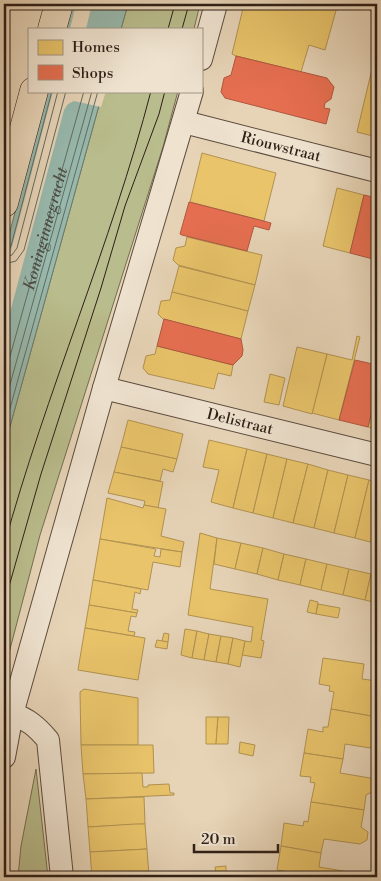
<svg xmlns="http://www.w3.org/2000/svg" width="381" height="881" font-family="'Libre Bodoni',serif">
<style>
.green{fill:#b9bc8c;stroke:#746e52}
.water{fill:#97b8ac;stroke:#6d7b70}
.pier{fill:#e7d4b7}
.homes{fill:#e9c46a;stroke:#b19251}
.shops{fill:#e76f51;stroke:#b05740}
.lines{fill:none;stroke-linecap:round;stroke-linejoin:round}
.shore{stroke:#626c62;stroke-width:1}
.street-casing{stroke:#5c4c3f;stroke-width:24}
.primary-casing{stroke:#2e1f17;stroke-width:29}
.street{stroke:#efe3d0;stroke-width:22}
.primary{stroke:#e7d4b7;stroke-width:28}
.tram{stroke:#2e1f17;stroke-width:1}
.labels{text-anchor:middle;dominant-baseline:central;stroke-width:5;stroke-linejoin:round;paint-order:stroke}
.street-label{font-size:15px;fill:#2e1f17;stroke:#efe3d0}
.water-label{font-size:16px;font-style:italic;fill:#4e4d44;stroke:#efe3d0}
</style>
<rect width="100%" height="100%" fill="#e7d4b7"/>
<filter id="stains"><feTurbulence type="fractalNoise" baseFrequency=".004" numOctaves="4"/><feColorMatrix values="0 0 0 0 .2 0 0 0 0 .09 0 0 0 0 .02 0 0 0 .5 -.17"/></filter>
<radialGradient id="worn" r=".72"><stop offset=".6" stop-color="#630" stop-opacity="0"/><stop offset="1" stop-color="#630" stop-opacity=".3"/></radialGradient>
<g class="green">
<polygon points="128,4 200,4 194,29 121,29"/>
<polygon points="103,91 178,91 163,147 40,535 4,672 4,448"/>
<polygon points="36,769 48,877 18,877 21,846"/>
</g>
<g class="water">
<polygon points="72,4 128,4 121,29 65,29"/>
<polygon points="47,91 103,91 4,448 4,254"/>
</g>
<g class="pier">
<polygon points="76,4 92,4 86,29 70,29"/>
<polygon points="53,91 106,91 101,107 74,101 68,104 64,110 4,335 4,277"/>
</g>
<g class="homes">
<polygon points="244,4 332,4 331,5 337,7 325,50 309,45 301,72 236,56 232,54"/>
<polygon points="372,4 377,4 377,13 370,11"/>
<polygon points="372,69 377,71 377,137 357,132"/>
<polygon points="202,153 276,173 264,221 190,202"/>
<polygon points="337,188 364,195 350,253 323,246"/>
<polygon points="187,237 262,255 255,285 178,265 173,260 176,248 185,246"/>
<polygon points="179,266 255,285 248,311 172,292"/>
<polygon points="172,292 248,311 241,339 163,319 158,314 161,301 170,300"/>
<polygon points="357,336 360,337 339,420 312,413 327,354 352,360"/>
<polygon points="157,346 233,365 231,376 218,373 214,389 148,374 143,368 146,356 155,354"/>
<polygon points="297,347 327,354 312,414 283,406"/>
<polygon points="270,374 285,378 279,405 264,402"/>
<polygon points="377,391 377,429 368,427"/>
<polygon points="128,420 183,434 177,459 121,447"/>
<polygon points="209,440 247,449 233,508 211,502 219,470 203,467"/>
<polygon points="121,447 177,459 173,472 163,469 160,481 114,472"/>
<polygon points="247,449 267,454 253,513 233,508"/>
<polygon points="267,454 287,459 273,518 253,513"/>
<polygon points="287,459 308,464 293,523 273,518"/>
<polygon points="308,464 328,470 314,528 293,523"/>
<polygon points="328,470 348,475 334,533 314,528"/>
<polygon points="114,472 163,482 158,508 144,505 145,501 108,493"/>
<polygon points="348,475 369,480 355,538 334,533"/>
<polygon points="369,480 377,482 377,530 374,543 355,538"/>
<polygon points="107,498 143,508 144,505 166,509 161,536 184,542 182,552 100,539"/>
<polygon points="200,533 217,538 210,589 268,599 261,640 264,641 261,658 242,655 245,641 251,642 253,627 188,615"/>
<polygon points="217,538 241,543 235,569 214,564"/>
<polygon points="100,539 156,549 154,556 160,557 161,549 182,552 180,567 153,562 148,590 93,580"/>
<polygon points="241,543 263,548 257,574 235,569"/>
<polygon points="263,548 284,554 278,580 257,574"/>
<polygon points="284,554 306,559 300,585 278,580"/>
<polygon points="306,559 327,564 321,590 300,585"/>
<polygon points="327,564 349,569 343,595 321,590"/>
<polygon points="349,569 371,574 365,600 343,595"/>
<polygon points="371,574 377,576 377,603 365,600"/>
<polygon points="93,580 141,589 140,594 135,592 132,609 138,610 137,613 89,605"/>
<polygon points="310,600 318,602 316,614 307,612"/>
<polygon points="318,604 340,608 338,618 316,614"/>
<polygon points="89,605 137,613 136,617 131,616 128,631 135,632 134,636 85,628"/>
<polygon points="85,628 145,638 138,680 78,670"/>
<polygon points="185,629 197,631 192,658 181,655"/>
<polygon points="197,631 209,634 204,660 192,658"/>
<polygon points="164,633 169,634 168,642 162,641"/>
<polygon points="209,634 221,636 216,662 204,660"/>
<polygon points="221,636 233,638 228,664 216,662"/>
<polygon points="233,638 245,641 240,667 228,664"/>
<polygon points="157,640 168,642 167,649 155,647"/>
<polygon points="323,658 364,664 362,679 377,681 377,717 331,709 334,692 329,691 330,686 319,684"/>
<polygon points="84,689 138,698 138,745 81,745 80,692"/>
<polygon points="331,709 377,717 377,749 345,744 343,759 304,753 308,729 323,732 323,727 328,727"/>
<polygon points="206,717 218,717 216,744 206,744"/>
<polygon points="218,717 229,717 228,744 216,744"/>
<polygon points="240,742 255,745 253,756 239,753"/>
<polygon points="81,745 153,745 154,773 83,774"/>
<polygon points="304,753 343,759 340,773 370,778 376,784 374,791 366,795 364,810 311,802 315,783 310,782 311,777 300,776"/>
<polygon points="142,773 143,787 148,787 148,785 169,784 170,793 174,793 174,795 86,799 83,774"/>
<polygon points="144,797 145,824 88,827 86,799"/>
<polygon points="311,802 364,810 361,827 368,832 367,840 360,844 324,839 321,853 281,846 284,823 303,826 304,821 308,822"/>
<polygon points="135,824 145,824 147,849 90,852 88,827"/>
<polygon points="281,846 321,853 319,867 349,872 354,877 289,877 290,872 277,870"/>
<polygon points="147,849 149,876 92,877 90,852"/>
<polygon points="226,866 226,872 216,873 215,867"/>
<polygon points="226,872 226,877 216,877 216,873"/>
</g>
<g class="shops">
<polygon points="236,56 327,78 334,87 331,99 325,103 324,108 330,109 326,124 225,98 221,92 224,78 231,75"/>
<polygon points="364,195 377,198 377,243 373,259 350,253"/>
<polygon points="189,202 271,223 269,230 254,226 247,251 182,235 180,234"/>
<polygon points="164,319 241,339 243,350 242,356 233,365 157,346"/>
<polygon points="355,360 377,365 377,391 368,427 339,420"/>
</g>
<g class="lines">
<g class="shore">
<polyline points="4,250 8,250 11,246 52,91"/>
<polyline points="4,257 12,255 17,248 58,91"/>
<polyline points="4,264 16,261 24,250 66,91"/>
<path id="s1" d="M4 378 84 91"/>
<polyline points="4,406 92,91"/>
<polyline points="4,430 98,91"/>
</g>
<defs>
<g id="street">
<polyline points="201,59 216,4"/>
<path id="s2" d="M184 122 377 171"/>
<path id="s3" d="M104 388 377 455"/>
<path d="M12 714C28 719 37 727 48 740L62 877"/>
<polyline points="4,757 12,714 104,388 192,91"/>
</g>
<g id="primary">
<polyline points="52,29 59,4"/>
<polyline points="4,203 34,91"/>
</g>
</defs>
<use href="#street" class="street-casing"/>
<use href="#primary" class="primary-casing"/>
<use href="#street" class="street"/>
<use href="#primary" class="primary"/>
<g class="tram">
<polyline points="168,29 175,4"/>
<polyline points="182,29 189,4"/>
<path d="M4 546C46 392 111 245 151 91"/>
<polyline points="4,604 41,474 101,288 125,206 159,114 165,91"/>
</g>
</g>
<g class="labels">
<g class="street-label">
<text stroke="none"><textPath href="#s2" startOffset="100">Riouwstraat</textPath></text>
<text stroke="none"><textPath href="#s3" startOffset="140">Delistraat</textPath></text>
</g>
<g class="water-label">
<text stroke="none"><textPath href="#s1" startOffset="155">Koninginnegracht</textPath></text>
</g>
</g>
<rect width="381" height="881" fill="none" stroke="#e7d4b7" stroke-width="20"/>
<rect x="5" y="5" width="371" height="871" fill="none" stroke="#2e1f17" stroke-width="2.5"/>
<rect x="10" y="10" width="361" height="861" fill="none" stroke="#2e1f17"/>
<rect x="28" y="28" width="175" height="65" fill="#efe3d0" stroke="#a29586"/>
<rect x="38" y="40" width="25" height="15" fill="#e9c46a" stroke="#a29586"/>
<text x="72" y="52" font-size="15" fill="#2e1f17">Homes</text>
<rect x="38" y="65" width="25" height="15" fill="#e76f51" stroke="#a29586"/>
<text x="72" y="78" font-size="15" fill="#2e1f17">Shops</text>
<path d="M194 844v8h84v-8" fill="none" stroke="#2e1f17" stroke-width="2.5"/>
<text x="201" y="844" font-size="15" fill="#2e1f17" stroke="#efe3d0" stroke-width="4" paint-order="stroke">20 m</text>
<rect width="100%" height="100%" filter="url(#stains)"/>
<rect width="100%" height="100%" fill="url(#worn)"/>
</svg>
